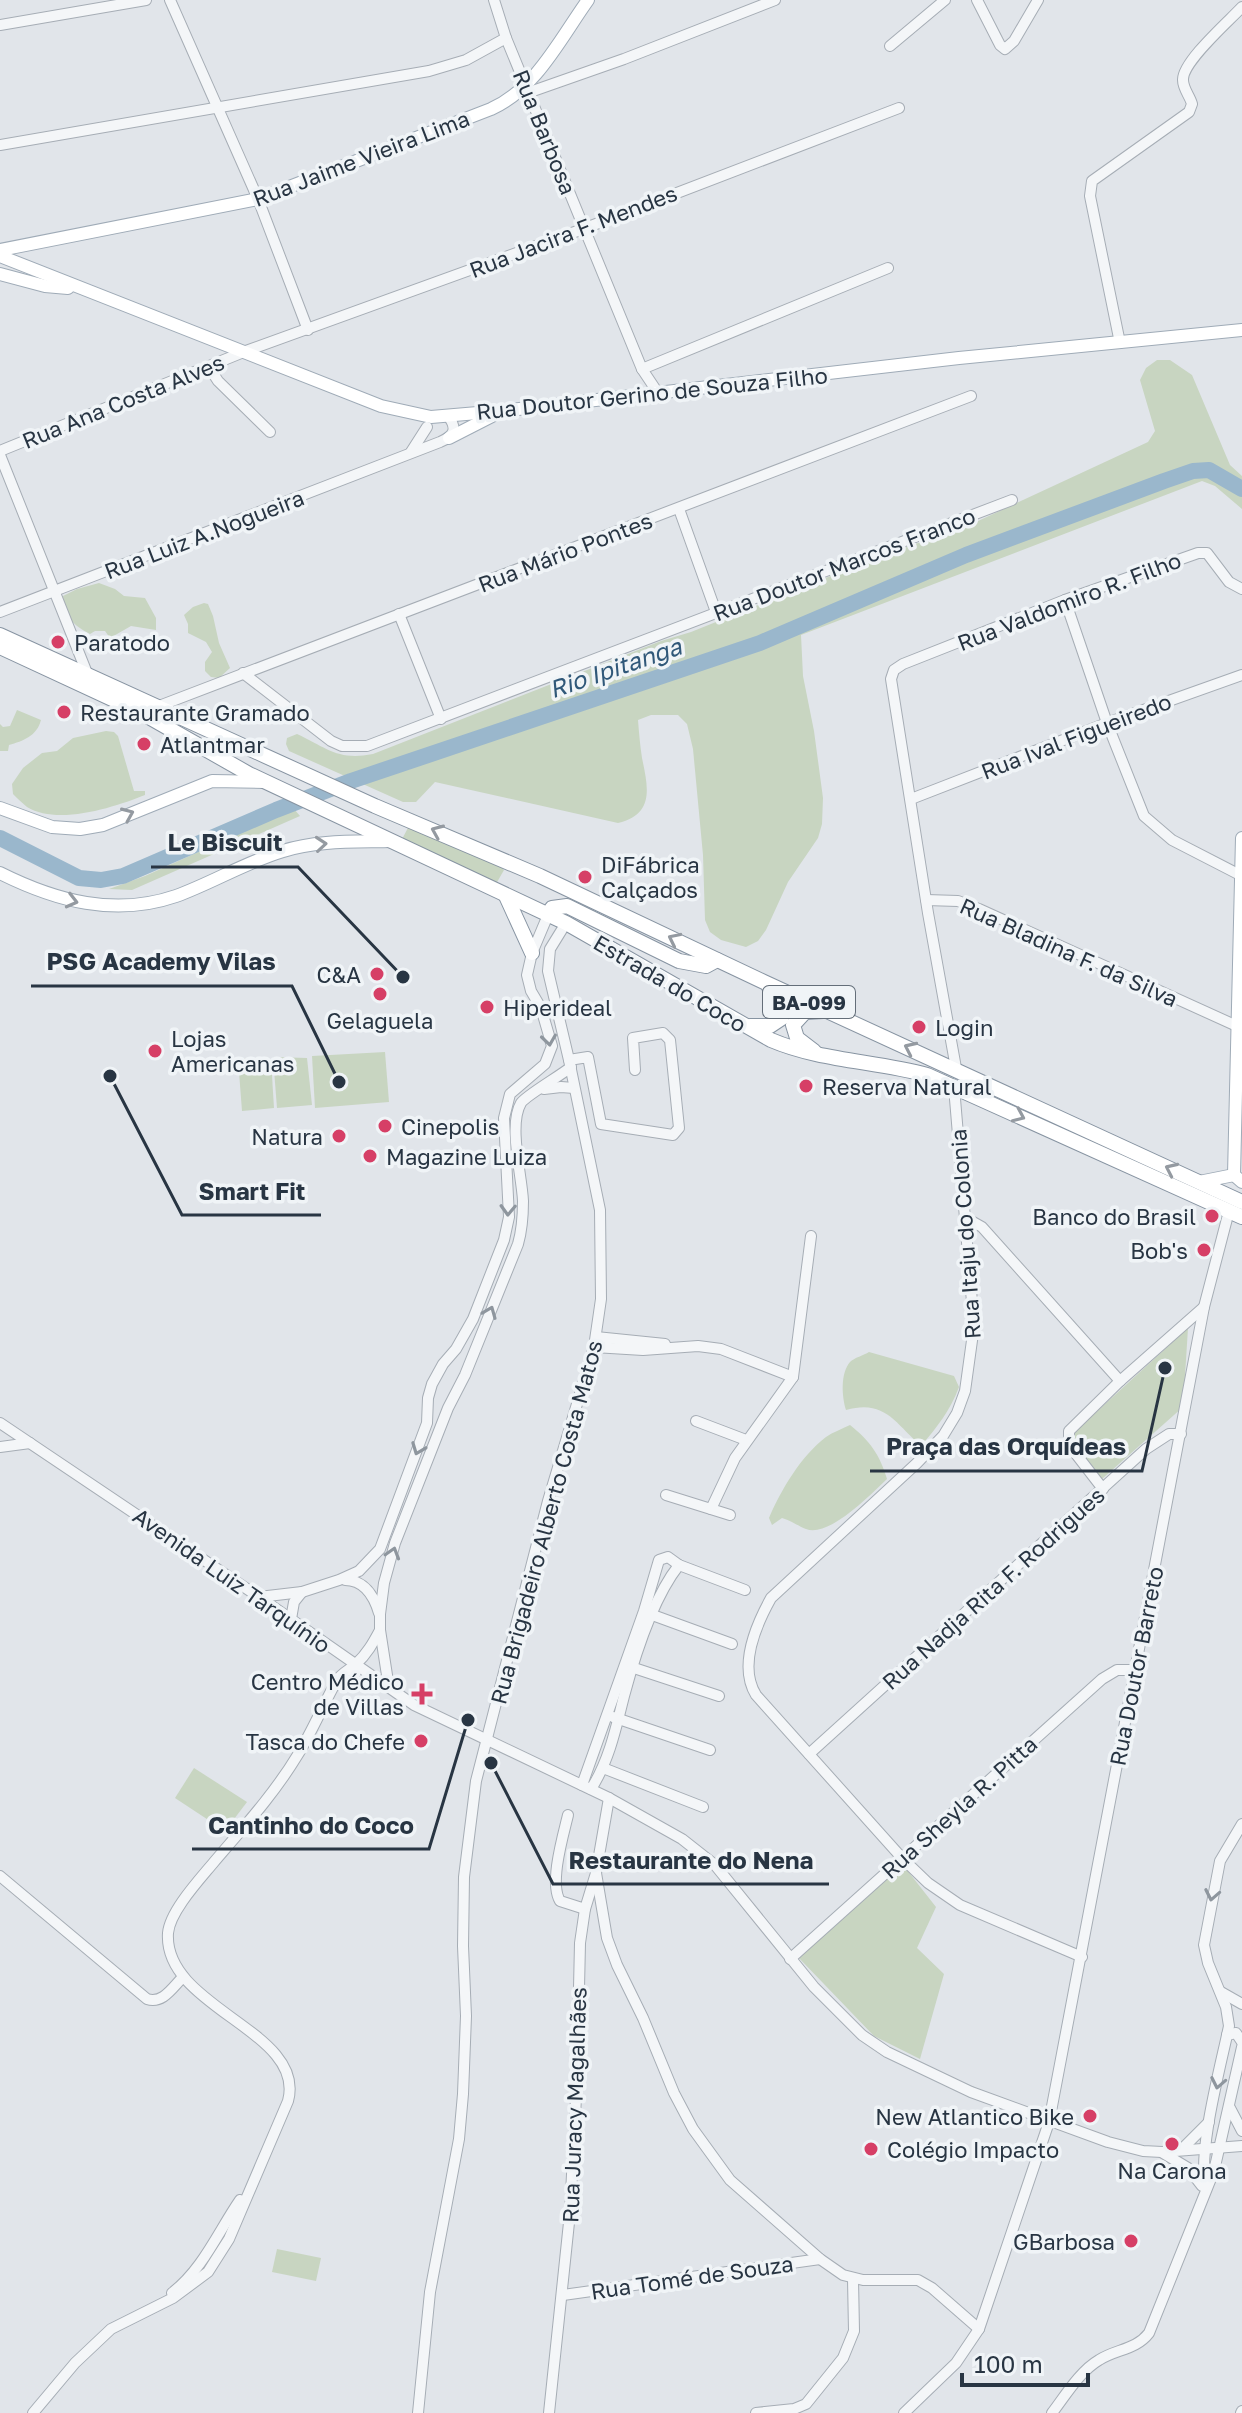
<svg xmlns="http://www.w3.org/2000/svg" width="1242" height="2413" font-family="'Golos Text',sans-serif">
<style>
.green{fill:#c8d5c1}
.lines{fill:none;stroke-linecap:round;stroke-linejoin:round}
.river{stroke:#9ab7cc;stroke-width:16}
.minor-casing{stroke:#a6adb5;stroke-width:12}
.major-casing{stroke:#9fabb7;stroke-width:14}
.highway-casing{stroke:#8794a2;stroke-width:16}
.minor{stroke:#f4f6f8;stroke-width:10}
.major{stroke:#fff;stroke-width:12}
.highway{stroke:#fff;stroke-width:14}
.oneway{stroke:#949aa1}
.oneway2{stroke:#8e969e}
.poi-dot{fill:#d63f66;stroke:#f0f4f7;stroke-width:3}
.labels{text-anchor:middle;dominant-baseline:central;stroke-width:7;stroke-linejoin:round;paint-order:stroke}
.shield{fill:#f0f4f7;stroke:#646e79;stroke-width:2}
.shield-label{font-size:20px;font-weight:bold;fill:#283543}
.street-label{font-size:22px;fill:#283543;stroke:#f0f4f7}
.poi-label{font-size:22px;fill:#283543;stroke:#f0f4f7;text-anchor:start}
.water-label{font-size:24px;font-style:italic;fill:#305879;stroke:#f0f4f7}
.leader{fill:none;stroke:#283543;stroke-width:3}
.callout-dot{fill:#283543;stroke:#f0f4f7;stroke-width:3}
.callout-label{font-size:24px;text-anchor:middle;font-weight:bold;fill:#283543;stroke:#f0f4f7;stroke-width:7;stroke-linejoin:round;paint-order:stroke}
</style>
<rect width="100%" height="100%" fill="#e1e5ea"/>
<g class="green">
<path d="M1157 360H1170L1192 375 1230 465 1242 476V509L1215 486 1202 481 801 635 803 676 814 731 823 798 822 824 818 838 788 882 766 930 758 941 746 947 721 940 710 932 705 920 703 855 693 749 687 724 678 715H651L638 720C639 733 640 745 642 758 648 787 655 814 618 823L435 782 416 802H403L289 751 286 744 287 738 297 734C327 748 338 761 373 754L661 641 691 632 885 554 963 528 1148 442 1155 431 1140 380 1146 368Z"/>
<path d="M99 583 115 589 124 596 145 598 156 618V630L131 626 110 638 105 631H95L90 634C73 625 64 617 63 596L77 589Z"/>
<polygon points="204,603 208,604 213,616 219,643 230,668 219,678 211,677 205,671 205,662 212,652 206,642 188,633 188,624 184,615 193,607"/>
<path d="M17 710 41 720C37 736 23 741 9 745L8 751H0V724L3 727 10 726Z"/>
<path d="M106 731 114 732 118 736 134 791H145V795C115 807 58 826 27 807 22 803 17 798 13 794L12 784 23 768 42 753 57 751 73 738Z"/>
<polygon points="294,809 300,816 132,890 109,889 145,876"/>
<polygon points="409,826 499,865 504,870 496,884 401,841"/>
<polygon points="385,1052 389,1102 315,1108 312,1056"/>
<polygon points="273,1057 307,1058 312,1105 277,1108"/>
<polygon points="253,1058 271,1059 274,1108 242,1111 238,1059"/>
<polygon points="1188,1328 1183,1407 1102,1479 1069,1437"/>
<path d="M869 1352 954 1376 959 1387C950 1411 937 1427 921 1446 895 1423 885 1399 846 1410 842 1397 840 1374 850 1362 854 1358 864 1355 869 1352Z"/>
<path d="M850 1425C870 1441 880 1455 887 1479 871 1494 829 1538 806 1529 798 1526 792 1521 782 1518L772 1525 769 1518C781 1490 801 1456 826 1437 833 1432 842 1429 850 1425Z"/>
<polygon points="194,1768 247,1802 225,1831 175,1798"/>
<polygon points="903,1865 936,1907 917,1948 944,1974 920,2059 874,2036 798,1957"/>
<polygon points="277,2249 321,2258 316,2281 272,2272"/>
</g>
<g class="lines">
<polyline class="river" points="0,838 79,878 101,880 123,876 276,810 351,781 760,643 966,555 1164,481 1193,471 1209,470 1242,489"/>
<defs>
<g id="minor">
<polyline points="170,0 258,199 308,330"/>
<polyline points="494,0 506,38 642,369 658,393"/>
<polyline points="977,0 1000,45 1005,49 1014,41 1038,0"/>
<polyline points="0,25 146,0"/>
<polyline points="890,46 945,0"/>
<polyline points="530,92 624,59 775,0"/>
<polyline points="0,145 429,71 466,60 506,38"/>
<path d="M1120 343 1090 196 1092 181 1189 112 1192 104C1190 96 1183 89 1183 80 1182 62 1229 21 1242 7"/>
<polyline points="209,367 218,381 270,432"/>
<polyline points="642,369 888,268"/>
<polyline points="0,451 246,351 583,229 899,108"/>
<polyline points="411,452 427,427"/>
<polyline points="0,455 87,673"/>
<polyline points="679,509 716,612"/>
<polyline points="1065,600 1107,723 1144,816 1172,840 1242,876"/>
<path d="M0 612 440 442C454 436 458 429 448 416"/>
<polyline points="399,614 441,719"/>
<polyline points="243,673 331,741 342,746 367,746 1012,500"/>
<polyline points="159,706 971,396"/>
<polyline points="911,799 1107,723 1242,675"/>
<polyline points="926,900 958,901 979,909 1239,1027"/>
<polyline points="569,1060 588,1057 601,1124 673,1135 679,1128 670,1040 663,1033 633,1038 635,1070"/>
<polyline points="956,1068 928,913 891,679 894,670 903,664 1065,600 1198,553 1207,553 1229,582 1242,589"/>
<path d="M954 1087 974 1326 965 1391 957 1413 943 1436 917 1463 771 1598C756 1625 738 1666 756 1695L902 1858 928 1883 960 1905 1082 1957"/>
<polyline points="544,1089 561,1087 574,1088"/>
<polyline points="966,1218 982,1227 1120,1381"/>
<polyline points="596,1337 665,1344"/>
<polyline points="594,1347 643,1350 698,1346 721,1349 793,1377"/>
<polyline points="696,1421 746,1440"/>
<polyline points="0,1423 259,1597 414,1705 609,1798 682,1839 715,1865 814,1987 862,2035 887,2052 971,2092 1108,2142 1143,2151 1162,2152 1242,2146"/>
<polyline points="0,1447 30,1443"/>
<polyline points="1103,1489 1069,1445 1069,1431 1120,1381 1204,1307"/>
<polyline points="666,1495 730,1515"/>
<polyline points="711,1509 735,1458 793,1377 811,1236"/>
<path d="M345 1580C364 1580 374 1596 379 1613"/>
<polyline points="259,1597 302,1592 339,1580 359,1571 380,1549 427,1423 428,1398 432,1384 443,1364 456,1349 473,1319 504,1240 509,1217 504,1118 510,1094 545,1064 552,1046 541,1008 531,991 527,975 532,953 548,915"/>
<polyline points="647,1613 732,1644"/>
<polyline points="291,1619 294,1602 302,1592"/>
<polyline points="634,1668 719,1696"/>
<path d="M389 1688 380 1630V1614L384 1583 395 1543 448 1408 465 1375 518 1244C522 1230 523 1216 523 1201 522 1176 508 1125 521 1103 525 1096 560 1076 571 1067"/>
<polyline points="613,1717 710,1750"/>
<polyline points="809,1754 1146,1449 1169,1434 1181,1434"/>
<polyline points="603,1768 703,1807"/>
<polyline points="582,1785 644,1611 659,1560 668,1557 679,1565 745,1590"/>
<path d="M591 1789C609 1761 616 1728 624 1696 635 1655 653 1598 679 1565"/>
<path d="M568 1815C563 1836 549 1883 560 1901L585 1909"/>
<polyline points="596,1873 607,1938 617,1965 643,2018 674,2093 693,2129 730,2180 820,2259 843,2275 863,2280 918,2280 932,2288 979,2329"/>
<path d="M0 1876 147 1999C163 2004 172 1988 183 1977"/>
<polyline points="790,1959 1102,1679 1117,1670 1135,1670"/>
<polyline points="1221,1992 1242,2004"/>
<polyline points="1227,2035 1236,2033 1242,2042"/>
<polyline points="1230,2108 1242,2131"/>
<polyline points="1181,2150 1209,2122"/>
<polyline points="1163,2153 1188,2168 1202,2186"/>
<path d="M1206 2188C1197 2152 1221 2065 1229 2026L1226 2007 1208 1963 1204 1945 1220 1861 1242 1824"/>
<path d="M172 2293C203 2269 218 2232 240 2200"/>
<polyline points="563,2295 820,2259"/>
<path d="M33 2413 75 2363 111 2329 173 2298 208 2272 229 2239 288 2101C307 2031 163 2008 168 1933 170 1911 200 1879 214 1862 243 1828 274 1794 297 1756 312 1732 323 1705 337 1680 342 1673 349 1670 356 1664 367 1654 373 1643 380 1630"/>
<polyline points="418,2413 430,2292 459,2139 463,2094 466,2016 463,1946 464,1877 476,1781 548,1501 594,1347 601,1299 600,1210 569,1060 548,971 550,949 566,923"/>
<polyline points="549,2413 570,2213 577,2078 580,1943 585,1909 596,1873 609,1798"/>
<polyline points="756,2413 794,2409 806,2404 843,2358 854,2331 853,2279"/>
<polyline points="904,2413 956,2363 979,2329 1049,2122 1204,1307 1229,1211"/>
<path d="M1052 2413C1065 2396 1080 2371 1099 2360 1116 2349 1136 2350 1149 2333L1214 2171 1242 2047"/>
<polyline points="1241,2413 1242,2411"/>
</g>
<g id="major">
<path d="M0 250 258 199 491 109C536 89 560 39 588 0"/>
<polyline points="0,256 381,406 431,417 501,411 959,358 1242,330"/>
<polyline points="0,274 45,286 68,288"/>
<polyline points="449,438 496,414"/>
<polyline points="0,808 52,827 80,829 103,825 212,781 264,782"/>
<polyline points="1242,838 1234,1175 1242,1182"/>
<path d="M0 873C56 901 115 917 176 896 212 883 246 862 283 851 317 840 356 842 392 841"/>
<polyline points="1199,1182 1234,1175"/>
</g>
<g id="highway">
<polyline points="0,635 375,806 540,876 764,982 1242,1202"/>
<path d="M0 647 140 712 249 774 566 923 771 1040C820 1061 876 1061 927 1075L1242 1217"/>
<polyline points="506,896 532,953"/>
<polyline points="548,915 552,908 567,906 679,961 706,966 717,960"/>
<polyline points="750,1026 770,1026 782,1018 782,1003 769,987"/>
<polyline points="814,1051 797,1038 793,1025 805,1012 823,1011"/>
</g>
</defs>
<use href="#minor" class="minor-casing"/>
<use href="#major" class="major-casing"/>
<use href="#highway" class="highway-casing"/>
<use href="#minor" class="minor"/>
<use href="#major" class="major"/>
<use href="#highway" class="highway"/>
</g>
<defs><path id="oneway-chevron" d="M-2-3.5L2.5 0L-2 3.5" fill="none" stroke-width="1.6" stroke-linecap="round" stroke-linejoin="round" transform="scale(2)"/></defs>
<g class="oneway">
<use href="#oneway-chevron" transform="translate(128 814) rotate(-23)"/>
<use href="#oneway-chevron" transform="translate(437 831) rotate(-157)"/>
<use href="#oneway-chevron" transform="translate(321 844) rotate(-5)"/>
<use href="#oneway-chevron" transform="translate(72 901) rotate(14)"/>
<use href="#oneway-chevron" transform="translate(674 939) rotate(-154)"/>
<use href="#oneway-chevron" transform="translate(910 1048) rotate(-155)"/>
<use href="#oneway-chevron" transform="translate(1019 1116) rotate(24)"/>
<use href="#oneway-chevron" transform="translate(1171 1169) rotate(-155)"/>
</g>
<g class="oneway2">
<use href="#oneway-chevron" transform="translate(549 1040) rotate(82)"/>
<use href="#oneway-chevron" transform="translate(508 1210) rotate(92)"/>
<use href="#oneway-chevron" transform="translate(490 1312) rotate(-68)"/>
<use href="#oneway-chevron" transform="translate(418 1449) rotate(111)"/>
<use href="#oneway-chevron" transform="translate(393 1553) rotate(-73)"/>
<use href="#oneway-chevron" transform="translate(1212 1895) rotate(101)"/>
<use href="#oneway-chevron" transform="translate(1218 2083) rotate(101)"/>
</g>
<g class="poi-dot">
<circle cx="58" cy="642" r="8"/>
<circle cx="64" cy="712" r="8"/>
<circle cx="144" cy="744" r="8"/>
<circle cx="585" cy="877" r="8"/>
<circle cx="377" cy="974" r="8"/>
<circle cx="380" cy="994" r="8"/>
<circle cx="487" cy="1007" r="8"/>
<circle cx="919" cy="1027" r="8"/>
<circle cx="155" cy="1051" r="8"/>
<circle cx="806" cy="1086" r="8"/>
<circle cx="385" cy="1126" r="8"/>
<circle cx="339" cy="1136" r="8"/>
<circle cx="370" cy="1156" r="8"/>
<circle cx="1212" cy="1216" r="8"/>
<circle cx="1204" cy="1250" r="8"/>
<path d="M418 1682h8v8h8v8h-8v8h-8v-8h-8v-8h8z"/>
<circle cx="421" cy="1741" r="8"/>
<circle cx="1090" cy="2116" r="8"/>
<circle cx="1172" cy="2144" r="8"/>
<circle cx="871" cy="2149" r="8"/>
<circle cx="1131" cy="2241" r="8"/>
</g>
<g class="labels">
<rect class="shield" x="763" y="986" width="92" height="32" rx="6"/>
<g class="shield-label">
<text x="809" y="1002">BA-099</text>
</g>
<g class="street-label">
<text transform="translate(545 132) rotate(68)">Rua Barbosa</text>
<text transform="translate(361 158) rotate(-21)">Rua Jaime Vieira Lima</text>
<text transform="translate(573 231) rotate(-21)">Rua Jacira F. Mendes</text>
<text transform="translate(652 393) rotate(-6)">Rua Doutor Gerino de Souza Filho</text>
<text transform="translate(123 401) rotate(-22)">Rua Ana Costa Alves</text>
<text transform="translate(204 534) rotate(-21)">Rua Luiz A.Nogueira</text>
<text transform="translate(565 552) rotate(-21)">Rua Mário Pontes</text>
<text transform="translate(844 564) rotate(-21)">Rua Doutor Marcos Franco</text>
<text transform="translate(1069 601) rotate(-21)">Rua Valdomiro R. Filho</text>
<text transform="translate(1076 736) rotate(-21)">Rua Ival Figueiredo</text>
<text transform="translate(1069 952) rotate(24)">Rua Bladina F. da Silva</text>
<text transform="translate(670 983) rotate(30)">Estrada do Coco</text>
<text transform="translate(965 1234) rotate(-94)">Rua Itaju do Colonia</text>
<text transform="translate(546 1522) rotate(-75)">Rua Brigadeiro Alberto Costa Matos</text>
<text transform="translate(232 1580) rotate(35)">Avenida Luiz Tarquínio</text>
<text transform="translate(993 1588) rotate(-42)">Rua Nadja Rita F. Rodrigues</text>
<text transform="translate(1136 1666) rotate(-79)">Rua Doutor Barreto</text>
<text transform="translate(959 1807) rotate(-42)">Rua Sheyla R. Pitta</text>
<text transform="translate(574 2105) rotate(-88)">Rua Juracy Magalhães</text>
<text transform="translate(692 2277) rotate(-8)">Rua Tomé de Souza</text>
</g>
<g class="poi-label">
<text x="74" y="642">Paratodo</text>
<text x="80" y="712">Restaurante Gramado</text>
<text x="160" y="744">Atlantmar</text>
<text x="601" y="864">DiFábrica<tspan x="601" dy="25">Calçados</tspan></text>
<text x="361" y="974" text-anchor="end">C&amp;A</text>
<text x="503" y="1007">Hiperideal</text>
<text x="380" y="1020" text-anchor="middle">Gelaguela</text>
<text x="935" y="1027">Login</text>
<text x="171" y="1038">Lojas<tspan x="171" dy="25">Americanas</tspan></text>
<text x="822" y="1086">Reserva Natural</text>
<text x="401" y="1126">Cinepolis</text>
<text x="323" y="1136" text-anchor="end">Natura</text>
<text x="386" y="1156">Magazine Luiza</text>
<text x="1196" y="1216" text-anchor="end">Banco do Brasil</text>
<text x="1188" y="1250" text-anchor="end">Bob's</text>
<text x="404" y="1681" text-anchor="end">Centro Médico<tspan x="404" dy="25">de Villas</tspan></text>
<text x="405" y="1741" text-anchor="end">Tasca do Chefe</text>
<text x="1074" y="2116" text-anchor="end">New Atlantico Bike</text>
<text x="887" y="2149">Colégio Impacto</text>
<text x="1172" y="2170" text-anchor="middle">Na Carona</text>
<text x="1115" y="2241" text-anchor="end">GBarbosa</text>
</g>
<g class="water-label">
<text transform="translate(615 667) rotate(-19)">Rio Ipitanga</text>
</g>
</g>
<path class="leader" d="M403 977L298 867H151M339 1082L292 986H31M110 1076L182 1215H321M1165 1368L1142 1471H870M468 1720L429 1849H192M491 1763L553 1884H829"/>
<g class="callout-dot">
<circle cx="403" cy="977" r="8"/>
<circle cx="339" cy="1082" r="8"/>
<circle cx="110" cy="1076" r="8"/>
<circle cx="1165" cy="1368" r="8"/>
<circle cx="468" cy="1720" r="8"/>
<circle cx="491" cy="1763" r="8"/>
</g>
<g class="callout-label">
<text x="225" y="851">Le Biscuit</text>
<text x="161" y="970">PSG Academy Vilas</text>
<text x="252" y="1200">Smart Fit</text>
<text x="1006" y="1455">Praça das Orquídeas</text>
<text x="311" y="1834">Cantinho do Coco</text>
<text x="691" y="1869">Restaurante do Nena</text>
</g>
<path d="M962 2373v12h126v-12" fill="none" stroke="#283543" stroke-width="4"/>
<text x="974" y="2373" font-size="24" fill="#283543" stroke="#f0f4f7" stroke-width="6" paint-order="stroke">100 m</text>
</svg>
